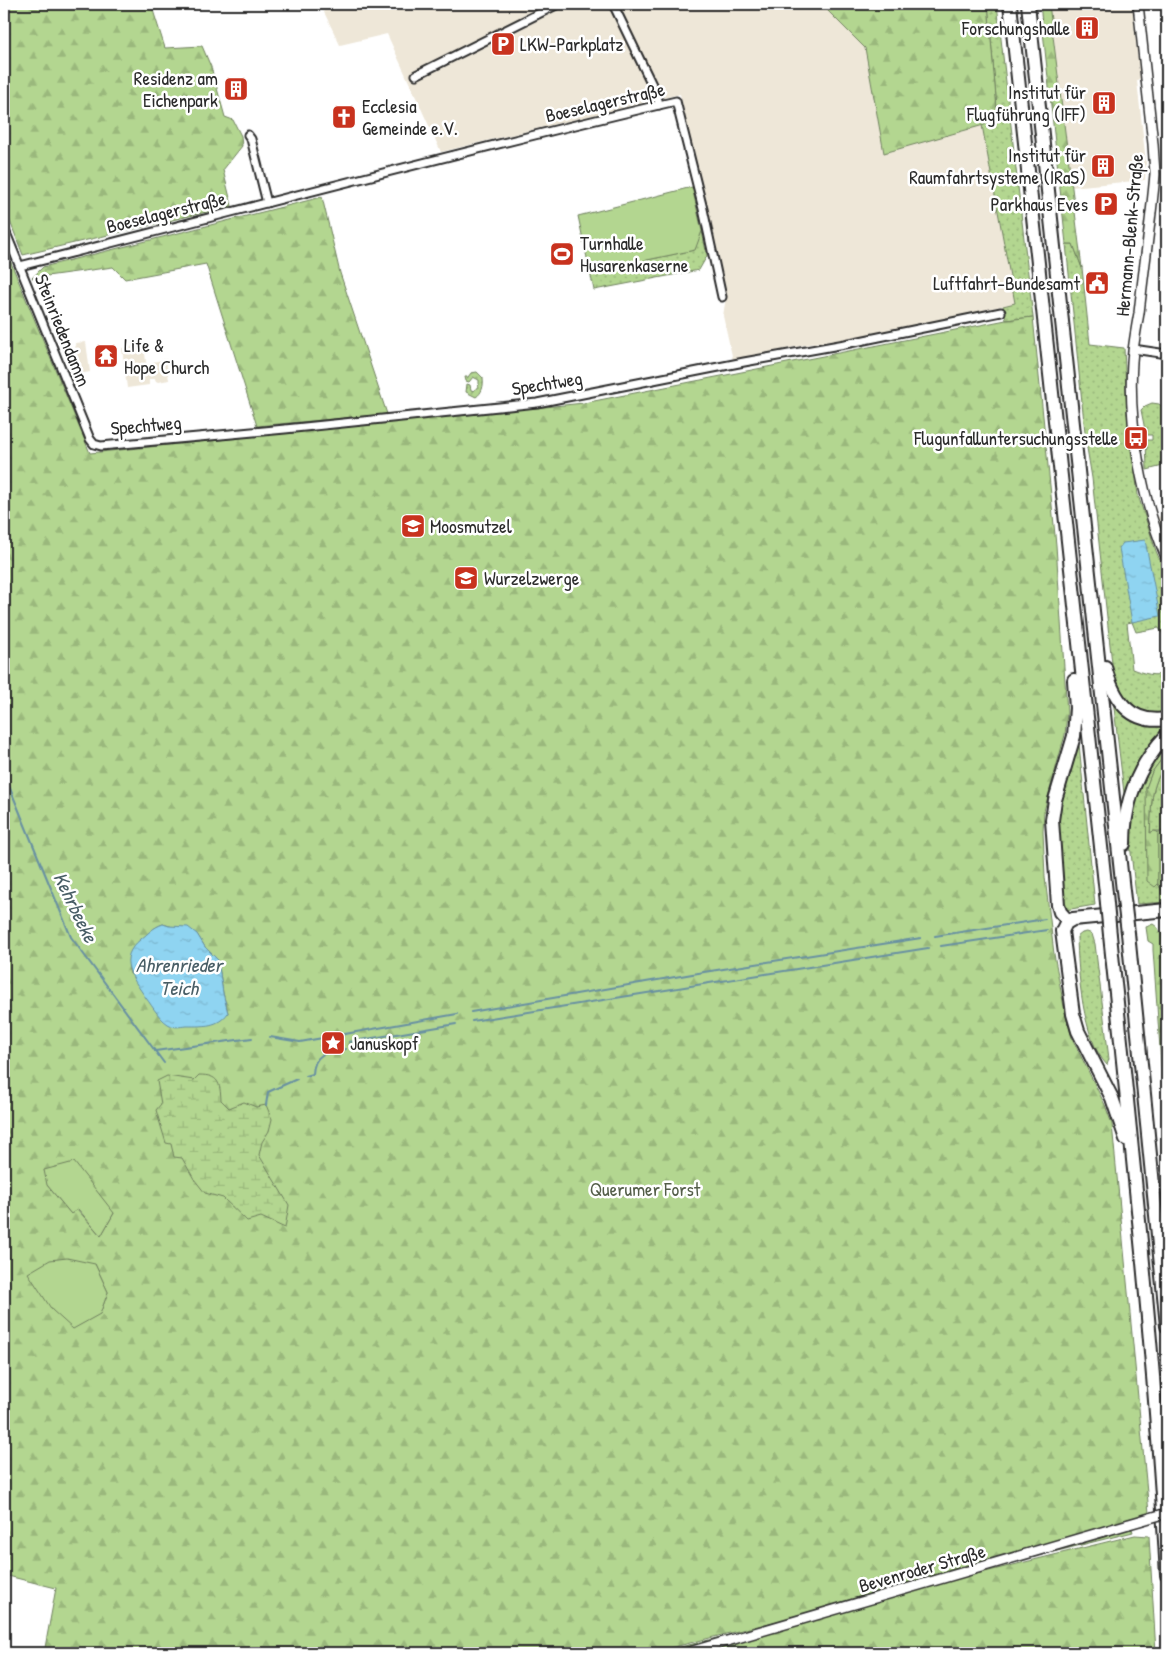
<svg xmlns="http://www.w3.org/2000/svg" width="1171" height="1657" font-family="'Patrick Hand',sans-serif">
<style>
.built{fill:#eee7d8}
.grass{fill:url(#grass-dots);stroke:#6f805e}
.forest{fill:url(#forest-firs);stroke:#6f805e;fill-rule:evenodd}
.wetland{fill:url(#wetland-marsh);stroke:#6f805e}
.park{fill:#b3d690;stroke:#6f805e}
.water{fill:url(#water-ripples);stroke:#6790a2}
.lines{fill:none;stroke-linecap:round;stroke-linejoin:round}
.stream{stroke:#6790a2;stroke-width:2}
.minor-casing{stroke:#2b2b2b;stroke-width:11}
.tertiary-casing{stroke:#2b2b2b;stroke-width:12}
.secondary-casing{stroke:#2b2b2b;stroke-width:12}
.motorway-casing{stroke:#2b2b2b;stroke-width:16}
.minor{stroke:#fff;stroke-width:7}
.tertiary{stroke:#fff;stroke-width:9}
.secondary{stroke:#fff;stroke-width:9}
.motorway{stroke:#fff;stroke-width:12}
.secondary-bridge-casing{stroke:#2b2b2b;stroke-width:12;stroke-linecap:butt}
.motorway-bridge-casing{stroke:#2b2b2b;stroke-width:16;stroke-linecap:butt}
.secondary-bridge{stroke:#fff;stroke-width:9}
.motorway-bridge{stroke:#fff;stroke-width:12}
.labels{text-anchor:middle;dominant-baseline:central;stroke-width:5;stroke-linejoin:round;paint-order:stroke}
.poi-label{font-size:19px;fill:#2b2b2b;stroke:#fff;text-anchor:end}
.street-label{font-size:19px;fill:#2b2b2b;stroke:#fff}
.park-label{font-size:19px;fill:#545e49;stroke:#fff}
.water-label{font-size:20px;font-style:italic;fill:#495e66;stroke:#fff}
</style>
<defs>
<pattern id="grass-dots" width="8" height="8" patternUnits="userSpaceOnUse" patternTransform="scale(1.25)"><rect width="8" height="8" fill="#b3d690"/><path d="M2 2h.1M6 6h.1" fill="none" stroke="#9ab87c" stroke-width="1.8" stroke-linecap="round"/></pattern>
<pattern id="forest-firs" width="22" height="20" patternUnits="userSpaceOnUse" patternTransform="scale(1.25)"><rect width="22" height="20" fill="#b3d690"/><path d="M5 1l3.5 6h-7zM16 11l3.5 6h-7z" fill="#9ab87c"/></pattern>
<pattern id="wetland-marsh" width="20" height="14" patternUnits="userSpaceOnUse" patternTransform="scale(1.25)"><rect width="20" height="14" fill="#b3d690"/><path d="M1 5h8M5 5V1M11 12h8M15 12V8" fill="none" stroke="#9ab87c"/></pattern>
<pattern id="water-ripples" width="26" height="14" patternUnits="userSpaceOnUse" patternTransform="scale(1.25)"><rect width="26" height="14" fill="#8fd4f1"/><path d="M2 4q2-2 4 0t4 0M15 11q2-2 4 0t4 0" fill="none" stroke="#7cb6cf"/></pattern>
</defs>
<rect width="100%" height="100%" fill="#fff"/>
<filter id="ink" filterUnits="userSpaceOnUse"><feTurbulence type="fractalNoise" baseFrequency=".02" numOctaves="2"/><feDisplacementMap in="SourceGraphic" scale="10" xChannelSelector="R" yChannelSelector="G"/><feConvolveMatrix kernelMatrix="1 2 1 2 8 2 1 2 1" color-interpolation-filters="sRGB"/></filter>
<g filter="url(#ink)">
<g class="built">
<polygon points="320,4 821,4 865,48 884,153 982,125 1015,303 846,341 819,342 733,360 723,316 726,297 680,94 441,152 387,34 340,45"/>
<polygon points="1049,4 1132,4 1140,79 1137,81 1146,163 1145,180 1071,187"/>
<polygon points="86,342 90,372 79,374 75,343"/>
<polygon points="144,345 147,370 154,369 153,362 166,359 169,380 158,382 156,381 155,379 149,379 149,385 127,388 122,348"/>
<polygon points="1167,513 1167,539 1158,517"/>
</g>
<g class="grass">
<polygon points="988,4 997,4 1033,317 1006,320 1003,306 1015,303 982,125 998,121"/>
<polygon points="702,231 707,256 699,270 594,290 590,272 694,250"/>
<path d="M1066 244H1073L1082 268 1090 344 1124 348 1127 413 1138 495 1156 551 1167 576V640L1159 628 1136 632 1132 622 1127 623 1132 669C1143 673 1156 678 1167 672V752L1152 772 1146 788 1155 886 1158 884 1165 896H1167V902L1137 904 1113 699 1114 682 1092 478 1086 442Z"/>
<path d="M477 372 483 378C484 386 482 393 476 397L466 392 467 384 470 385 471 390 474 391 479 385V380L473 377 469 382 466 381 465 377H468L471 373Z"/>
<polygon points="1152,403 1159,404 1167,410 1167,465 1147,470 1146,440 1152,440 1152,435 1146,435 1141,410 1145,406"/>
<polygon points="1078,734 1095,905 1065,910 1059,842 1059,815"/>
<path d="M1167 764V831H1154L1150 833C1152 807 1149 785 1167 764Z"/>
<path d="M1087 932 1092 934 1095 944 1109 1059 1107 1065C1082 1039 1078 972 1077 937L1082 933Z"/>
</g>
<g class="forest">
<polygon points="7,4 151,4 165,48 202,46 211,67 225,117 233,120 241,136 242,146 223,170 232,206 23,255 4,206 4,7"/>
<polygon points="821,4 988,4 998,121 884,153 865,48"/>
<polygon points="1040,4 1049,4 1082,268 1073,244 1066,244"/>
<polygon points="322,197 340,273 387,414 257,426 206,264 125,279 113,267 32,278 43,267"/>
<polygon points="1167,205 1167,244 1162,243"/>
<path d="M4 246 90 453 584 403 1006 320 1033 317 1056 545 1067 713 1065 735 1044 811 1043 831 1045 877 1054 954 1065 1012 1072 1038 1105 1105 1112 1124 1149 1513 1129 1519 1133 1532 650 1653H44L56 1588 4 1575ZM163 924 197 934 205 947 218 960 223 993 228 1013 130 974C126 957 130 948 143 938 150 932 154 927 163 924ZM47 1185 114 1213 101 1236 77 1209 71 1214ZM95 1264 108 1292 100 1314Z"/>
<path d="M1167 752V764C1149 785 1152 807 1150 833L1154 831 1158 832V884L1155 887 1147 881 1146 788 1152 772Z"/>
<polygon points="1153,924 1157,927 1162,934 1167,984 1167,1147 1153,950 1153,944 1148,941 1146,927"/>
<polygon points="1135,1535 1149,1536 1156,1653 656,1653"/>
</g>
<path class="wetland" d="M199 1075C219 1075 220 1083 221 1100L229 1108 244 1102 256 1107 266 1105 272 1119 269 1131 262 1142 259 1155 289 1205 285 1228 261 1217 247 1221 223 1198 205 1193 194 1179 182 1158 174 1157 171 1144 166 1143 156 1110 161 1104 157 1081 167 1076 194 1080Z"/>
<g class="park">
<polygon points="692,187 702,231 695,250 590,272 578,216"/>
<polygon points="1167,831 1167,896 1166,896 1158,884 1158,832"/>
<polygon points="74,1162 114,1213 101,1236 78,1209 71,1214 47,1185 44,1170"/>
<polygon points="67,1258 95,1264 108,1292 100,1314 73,1329 52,1310 28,1273 50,1260"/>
</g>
<g class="water">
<polygon points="1145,540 1160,616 1132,622 1119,548 1123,543"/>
<path d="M163 924 169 926 188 927 197 934 205 947 218 960 223 993 228 1013C218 1027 204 1026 187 1026 183 1026 176 1028 172 1026 161 1022 153 1007 146 998 132 977 116 959 141 939 150 932 152 928 163 924Z"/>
</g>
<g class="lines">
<g class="stream">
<polyline points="4,774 71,937 164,1063"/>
<polyline points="935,936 1045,919"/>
<polyline points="941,946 1047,930"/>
<polyline points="471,1012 704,972 921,938"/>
<polyline points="472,1021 928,948"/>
<polyline points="270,1037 300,1042 457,1014"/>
<polyline points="349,1042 456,1024"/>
<polyline points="155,1051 252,1038"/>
<path d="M306 1076 313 1074C314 1052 328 1052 346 1049"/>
<polyline points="266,1105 268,1092 297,1079"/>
</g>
<defs>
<g id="minor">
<polyline points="613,4 657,95 659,105"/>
<polyline points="416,75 558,4"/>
<polyline points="248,135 251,139 267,203"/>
<polyline points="4,228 90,439 94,444 101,446 285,429 537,403 744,362 845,344 1001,312"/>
<path d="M20 266C239 211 456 152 676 101L703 209 722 297"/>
<polyline points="1133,349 1167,354"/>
</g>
<path id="tertiary" d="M1138 4 1153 144 1155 174C1151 220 1144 267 1139 313 1136 330 1133 346 1132 362 1128 425 1142 501 1167 559"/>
<polyline id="secondary" points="686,1653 1129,1524"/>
<g id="motorway">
<polyline points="1010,4 1106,893"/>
<polyline points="1028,4 1123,891"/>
<path d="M1105 667C1113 698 1129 725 1167 719"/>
<path d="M1124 844C1124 802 1138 765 1167 735"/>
<polyline points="1068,921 1060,912 1058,905 1052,820 1055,800 1074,736 1076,708 1074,680"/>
<polyline points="1128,933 1167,1326"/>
<path d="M1110 935C1132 1148 1155 1361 1167 1575"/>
<polyline points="1126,1139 1112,1098 1078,1031 1073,1014 1062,931 1066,923 1073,919 1167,910"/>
</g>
</defs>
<use href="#minor" class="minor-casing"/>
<use href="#tertiary" class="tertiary-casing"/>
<use href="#secondary" class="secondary-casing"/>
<use href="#motorway" class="motorway-casing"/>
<use href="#minor" class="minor"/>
<use href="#tertiary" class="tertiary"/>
<use href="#secondary" class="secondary"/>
<use href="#motorway" class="motorway"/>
<defs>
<polyline id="secondary-bridge" points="1129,1524 1167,1513"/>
<g id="motorway-bridge">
<polyline points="1123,891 1128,933"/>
<polyline points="1106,893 1110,935"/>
</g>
</defs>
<use href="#secondary-bridge" class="secondary-bridge-casing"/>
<use href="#motorway-bridge" class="motorway-bridge-casing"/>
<use href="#secondary-bridge" class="secondary-bridge"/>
<use href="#motorway-bridge" class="motorway-bridge"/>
</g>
</g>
<defs>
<symbol id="building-square" viewBox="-11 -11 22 22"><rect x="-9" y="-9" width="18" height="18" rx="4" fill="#c8321e" stroke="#fff"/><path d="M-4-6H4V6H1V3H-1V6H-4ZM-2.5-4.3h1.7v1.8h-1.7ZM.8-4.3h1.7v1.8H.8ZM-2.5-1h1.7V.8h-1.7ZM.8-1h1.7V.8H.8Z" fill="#fff"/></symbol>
<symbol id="parking-square" viewBox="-11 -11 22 22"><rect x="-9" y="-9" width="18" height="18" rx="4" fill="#c8321e" stroke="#fff"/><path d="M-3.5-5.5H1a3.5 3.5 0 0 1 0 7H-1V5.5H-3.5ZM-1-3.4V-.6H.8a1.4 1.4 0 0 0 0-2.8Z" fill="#fff"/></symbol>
<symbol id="church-square" viewBox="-11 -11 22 22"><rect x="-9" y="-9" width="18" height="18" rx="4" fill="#c8321e" stroke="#fff"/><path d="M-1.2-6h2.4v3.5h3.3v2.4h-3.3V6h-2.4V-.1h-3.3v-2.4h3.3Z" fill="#fff"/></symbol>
<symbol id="stadium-square" viewBox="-11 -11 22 22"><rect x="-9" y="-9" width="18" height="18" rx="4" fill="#c8321e" stroke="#fff"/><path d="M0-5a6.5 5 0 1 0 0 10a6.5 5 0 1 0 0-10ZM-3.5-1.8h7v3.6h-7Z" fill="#fff"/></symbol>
<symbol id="civic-square" viewBox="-11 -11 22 22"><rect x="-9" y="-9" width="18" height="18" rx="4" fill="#c8321e" stroke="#fff"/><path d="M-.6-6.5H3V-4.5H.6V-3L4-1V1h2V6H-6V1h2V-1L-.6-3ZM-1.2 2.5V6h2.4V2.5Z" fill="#fff"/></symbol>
<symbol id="temple-square" viewBox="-11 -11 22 22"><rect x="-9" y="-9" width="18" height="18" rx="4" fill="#c8321e" stroke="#fff"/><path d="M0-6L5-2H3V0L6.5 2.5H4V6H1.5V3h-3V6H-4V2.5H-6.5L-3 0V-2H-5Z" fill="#fff"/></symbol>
<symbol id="bus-square" viewBox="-11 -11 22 22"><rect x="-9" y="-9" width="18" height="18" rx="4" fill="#c8321e" stroke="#fff"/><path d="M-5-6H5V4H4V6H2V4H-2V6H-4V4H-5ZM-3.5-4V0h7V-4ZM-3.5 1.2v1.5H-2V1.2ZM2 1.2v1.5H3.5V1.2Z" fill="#fff"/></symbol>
<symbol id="school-square" viewBox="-11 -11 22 22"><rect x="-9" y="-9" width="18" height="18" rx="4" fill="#c8321e" stroke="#fff"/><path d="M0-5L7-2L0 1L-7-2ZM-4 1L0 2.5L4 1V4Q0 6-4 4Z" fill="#fff"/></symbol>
<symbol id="sight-square" viewBox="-11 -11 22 22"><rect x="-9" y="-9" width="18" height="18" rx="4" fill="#c8321e" stroke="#fff"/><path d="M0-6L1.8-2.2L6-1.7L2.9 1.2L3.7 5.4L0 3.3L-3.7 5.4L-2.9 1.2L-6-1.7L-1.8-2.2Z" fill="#fff"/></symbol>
</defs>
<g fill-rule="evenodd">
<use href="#building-square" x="1073" y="14" width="28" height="28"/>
<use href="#parking-square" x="489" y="30" width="28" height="28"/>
<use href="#building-square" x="222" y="75" width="28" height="28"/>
<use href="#building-square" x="1090" y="89" width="28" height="28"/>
<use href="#church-square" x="330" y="103" width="28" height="28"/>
<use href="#building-square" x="1089" y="152" width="28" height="28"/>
<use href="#parking-square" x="1092" y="190" width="28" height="28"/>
<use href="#stadium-square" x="548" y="240" width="28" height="28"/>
<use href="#civic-square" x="1083" y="269" width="28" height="28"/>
<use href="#temple-square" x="92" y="342" width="28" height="28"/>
<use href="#bus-square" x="1122" y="424" width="28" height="28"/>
<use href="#school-square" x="399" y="512" width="28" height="28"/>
<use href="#school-square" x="452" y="564" width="28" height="28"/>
<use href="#sight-square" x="319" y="1029" width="28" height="28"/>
</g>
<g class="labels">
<g class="poi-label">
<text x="1070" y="28">Forschungshalle</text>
<text x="520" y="44" text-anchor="start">LKW-Parkplatz</text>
<text x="218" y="78">Residenz am<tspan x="218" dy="22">Eichenpark</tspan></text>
<text x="1086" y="92">Institut für<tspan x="1086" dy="22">Flugführung (IFF)</tspan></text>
<text x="362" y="106" text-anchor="start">Ecclesia<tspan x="362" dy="22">Gemeinde e.V.</tspan></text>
<text x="1086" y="155">Institut für<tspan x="1086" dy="22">Raumfahrtsysteme (IRaS)</tspan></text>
<text x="1088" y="204">Parkhaus Eves</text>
<text x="580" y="243" text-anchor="start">Turnhalle<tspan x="580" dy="22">Husarenkaserne</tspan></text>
<text x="1080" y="283">Luftfahrt-Bundesamt</text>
<text x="124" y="345" text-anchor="start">Life &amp;<tspan x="124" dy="22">Hope Church</tspan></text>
<text x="1118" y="438">Flugunfalluntersuchungsstelle</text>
<text x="430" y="526" text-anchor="start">Moosmutzel</text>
<text x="484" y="578" text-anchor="start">Wurzelzwerge</text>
<text x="350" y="1043" text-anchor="start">Januskopf</text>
</g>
<g class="street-label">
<text transform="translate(605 102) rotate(-13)">Boeselagerstraße</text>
<text transform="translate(166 212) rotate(-14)">Boeselagerstraße</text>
<text transform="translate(1129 235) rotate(-85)">Hermann-Blenk-Straße</text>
<text transform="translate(63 330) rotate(68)">Steinriedendamm</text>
<text transform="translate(547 383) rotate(-9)">Spechtweg</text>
<text transform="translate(146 425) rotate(-5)">Spechtweg</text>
<text transform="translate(922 1568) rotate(-16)">Bevenroder Straße</text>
</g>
<g class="park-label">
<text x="645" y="1189">Querumer Forst</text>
</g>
<g class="water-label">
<text transform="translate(76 907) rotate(64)">Kehrbeeke</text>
<text x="179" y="964">Ahrenrieder<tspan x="179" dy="23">Teich</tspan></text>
</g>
</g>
<rect width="1171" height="1657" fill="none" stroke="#fff" stroke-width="20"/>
<rect x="10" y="10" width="1151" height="1637" fill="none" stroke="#2b2b2b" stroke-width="2" filter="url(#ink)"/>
</svg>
